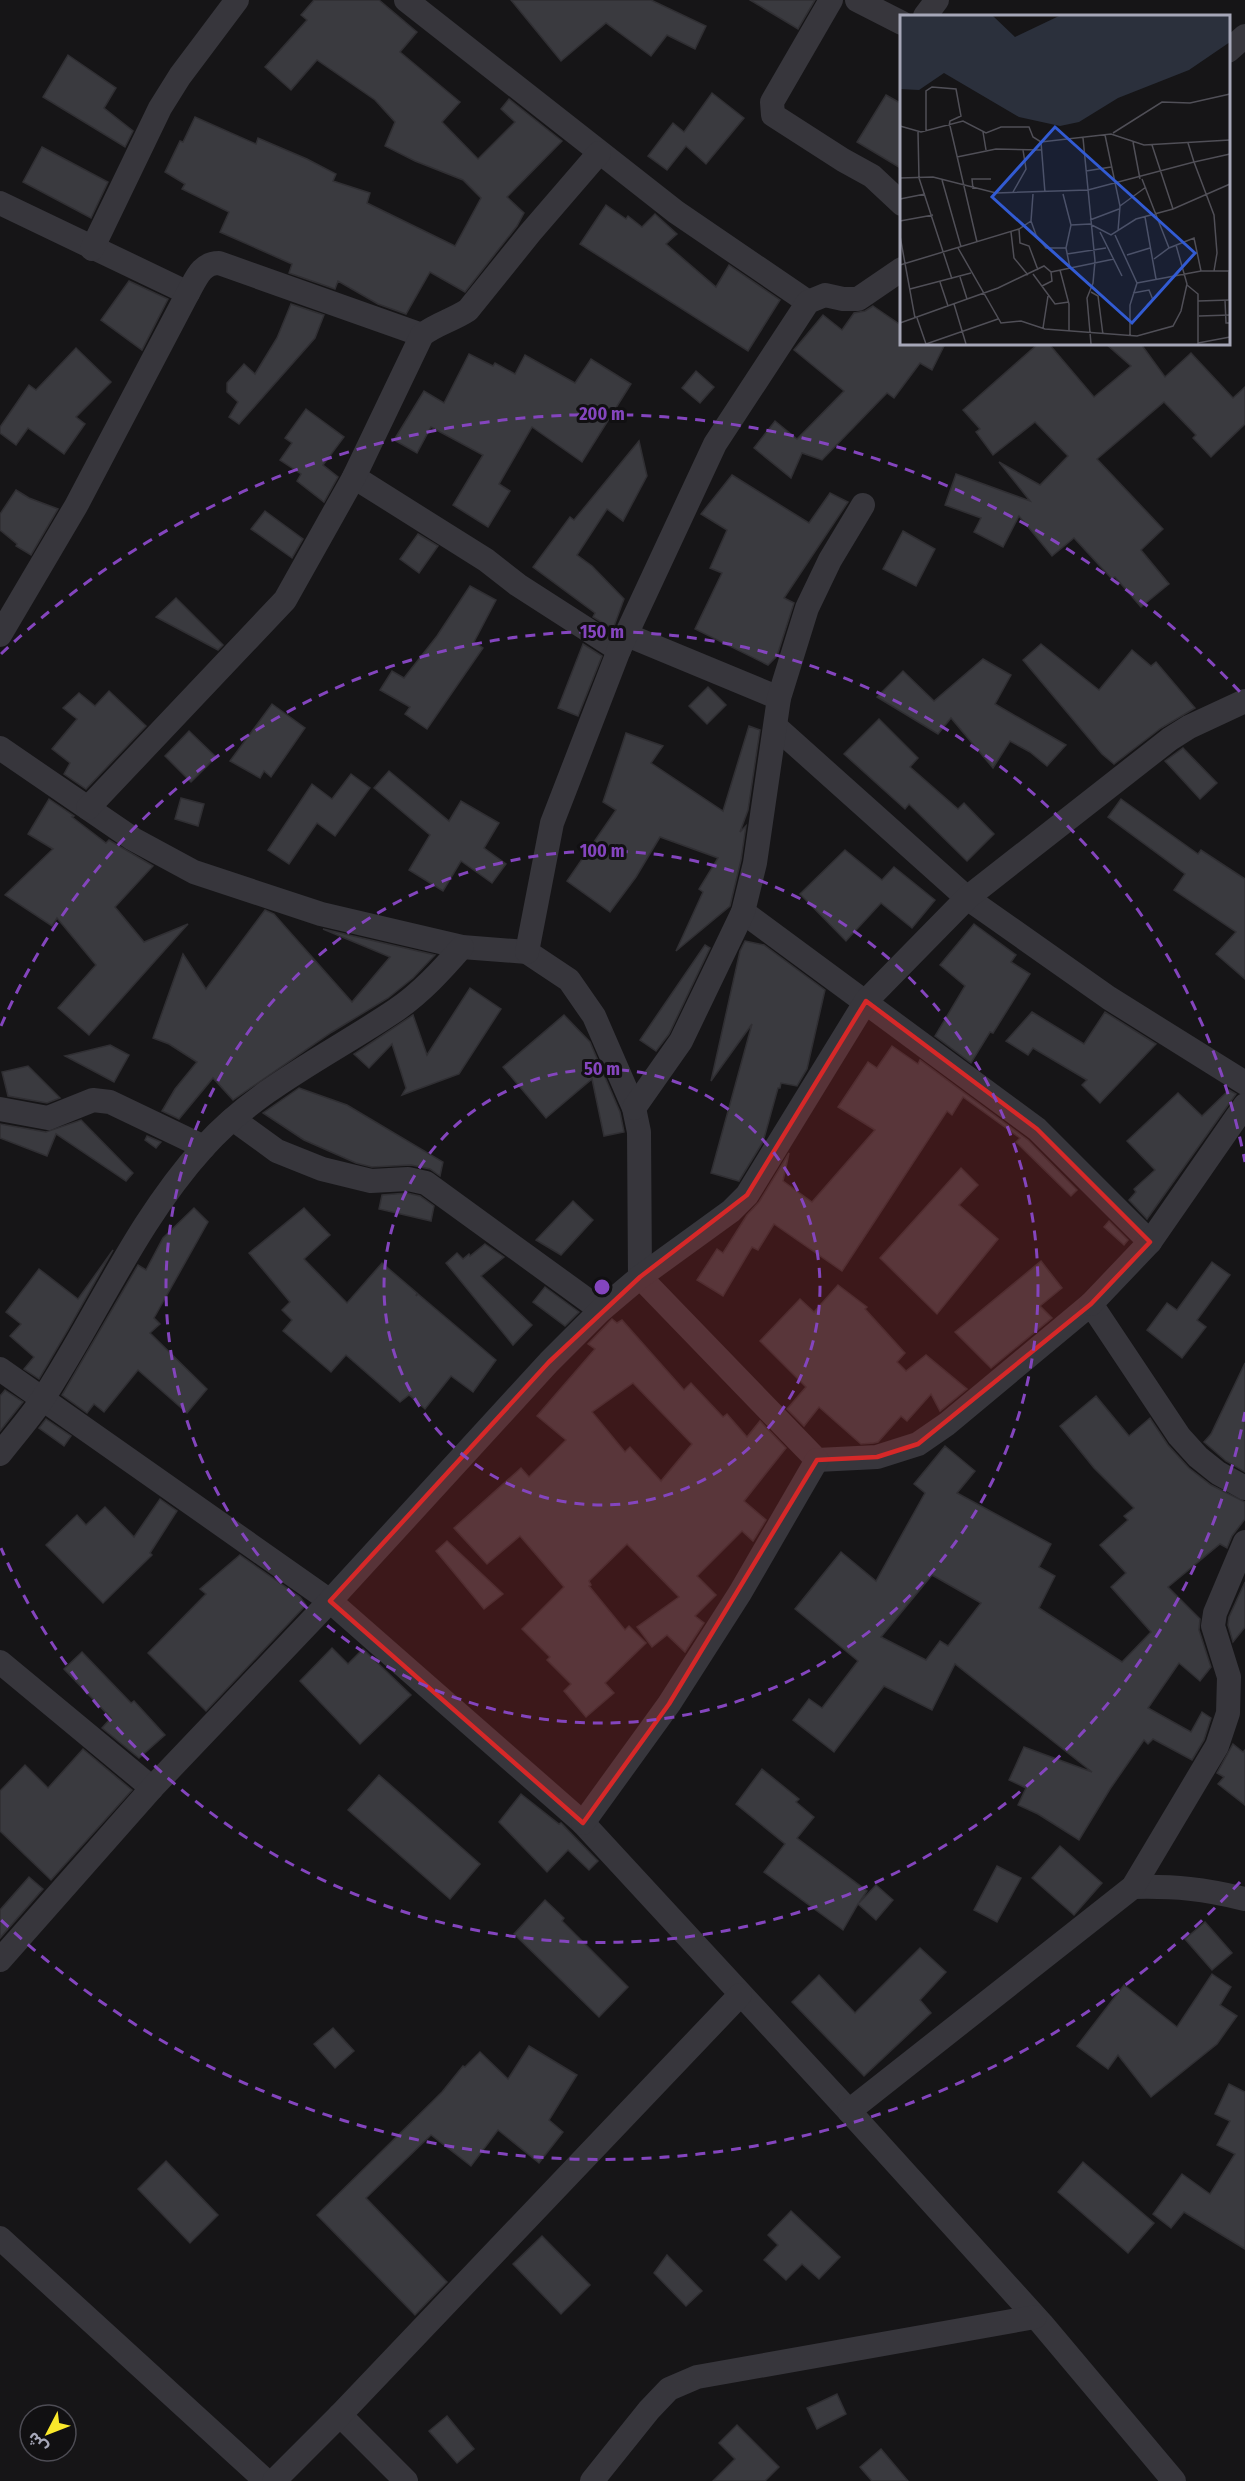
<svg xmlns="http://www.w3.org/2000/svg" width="1245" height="2481" font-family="'Fira Sans Condensed','Noto Sans Arabic',sans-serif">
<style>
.building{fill:#3a3a3f;stroke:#302f33;stroke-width:1.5;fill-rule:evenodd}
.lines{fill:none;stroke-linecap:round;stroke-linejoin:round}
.minor{stroke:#37363c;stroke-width:24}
.marked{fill:#d62828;fill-opacity:0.2;stroke:#d62828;stroke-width:4.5;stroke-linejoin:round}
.ring{fill:none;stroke:#8445be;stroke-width:3;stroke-dasharray:10 8}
.inset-road{fill:none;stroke:#504f57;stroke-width:1.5}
.view{fill:#325bd3;fill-opacity:0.15;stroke:#325bd3;stroke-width:3}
.inset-edge{fill:none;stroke:#a6a7b8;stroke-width:3}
.centre{fill:#8445be;stroke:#111012;stroke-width:3}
.ring-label{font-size:18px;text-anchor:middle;font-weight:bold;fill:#8445be;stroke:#111012;stroke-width:6;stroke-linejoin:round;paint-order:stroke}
</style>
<rect width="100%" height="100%" fill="#161517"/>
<g class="building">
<polygon points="314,0 379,0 417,32 400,52 460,102 442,122 478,159 515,122 501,109 509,99 562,141 507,197 524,213 517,226 465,292 430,272 406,314 378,304 338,281 335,289 289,273 292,264 220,232 229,212 182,189 185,184 165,172 180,141 183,142 195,117 256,144 258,138 307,159 336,174 333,181 370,193 367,203 455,246 481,198 463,180 415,161 385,146 395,122 375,100 317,60 291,90 265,67 307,20 301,15"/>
<polygon points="511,0 651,0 706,26 695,49 667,35 651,56 606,23 561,61"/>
<polygon points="750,0 815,0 798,29"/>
<polygon points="68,55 116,88 104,108 133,131 125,147 43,97"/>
<polygon points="712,93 744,118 706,164 686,146 667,170 648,156 673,123 684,132"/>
<polygon points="886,95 902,104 902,169 857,142"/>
<polygon points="42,147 108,182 91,218 23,182"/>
<polygon points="606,205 626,219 628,216 642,227 655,214 677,234 666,244 716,287 729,265 780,300 748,351 580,244"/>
<polygon points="129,281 168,299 142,350 101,320"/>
<polygon points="291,304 324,315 315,338 239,424 229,417 238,402 227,392 227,383 244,364 255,374 277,338"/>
<polygon points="873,306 902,326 902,344 945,344 932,370 920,363 894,398 887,393 822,460 802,453 791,478 754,448 775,421 797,439 844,391 794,350 823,315 842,330 854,313 865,311"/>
<polygon points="1038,344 1049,344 1094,397 1131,366 1106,344 1141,344 1165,377 1191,353 1233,398 1245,387 1245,424 1211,457 1193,438 1196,435 1164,402 1097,459 1163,529 1141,550 1169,584 1141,607 1115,577 1112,579 1074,538 1052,556 1019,516 1003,547 974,532 981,518 945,505 956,474 1030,501 999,462 1040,485 1068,456 1035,422 993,455 976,432 980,429 963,410"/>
<polygon points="76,348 111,382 76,417 85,424 64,454 28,428 16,445 0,433 0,427 29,385 36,390"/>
<polygon points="469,354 493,366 495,363 515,374 525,355 575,383 591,359 631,384 582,462 532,427 499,484 510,491 488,527 453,505 483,455 431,427 417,453 394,440 424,391 444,403"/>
<polygon points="696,371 714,387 700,403 682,388"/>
<polygon points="306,409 344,437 323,465 338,477 324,502 297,481 301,474 280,460 292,443 285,438"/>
<polygon points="639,441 647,476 623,521 607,509 577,555 592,566 624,599 613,629 593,617 595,613 533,567 570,517 574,520"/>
<polygon points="732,475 809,523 830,493 848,502 784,598 794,603 777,656 768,665 695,629 722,573 710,568 727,530 701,514"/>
<polygon points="16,490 29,498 58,509 31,555 16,546 17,544 0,530 0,514"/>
<polygon points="265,511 303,539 292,558 251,529"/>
<polygon points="903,531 935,549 916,586 883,569"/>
<polygon points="418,534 438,546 419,573 400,559"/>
<polygon points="470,586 496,600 474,642 483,648 427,729 405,714 410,707 380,690 392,671 404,678 437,636"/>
<polygon points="176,598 223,645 218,650 156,617"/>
<polygon points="583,644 602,656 578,716 558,708"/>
<polygon points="1041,644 1099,690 1132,650 1151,666 1156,662 1195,708 1161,728 1114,764 1102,754 1023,660"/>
<polygon points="983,659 1011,675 995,704 1066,745 1047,766 1030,752 1010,741 993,768 951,718 938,734 877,697 903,671 934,701"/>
<polygon points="708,687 726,705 707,724 689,706"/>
<polygon points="109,691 146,726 86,789 64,774 70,763 52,749 77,719 63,708 79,693 95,706"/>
<polygon points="272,704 305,728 271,777 264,771 260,778 230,761"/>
<polygon points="879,719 918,758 910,767 958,809 964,803 994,834 967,861 909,804 905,809 844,754"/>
<polygon points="749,726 760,730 748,810 740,832 746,826 741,860 730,906 676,951 703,892 699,889 718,858 660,837 636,877 610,912 567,881 616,810 603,802 626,733 663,746 651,763 723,811"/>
<polygon points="189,731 216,757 191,782 165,756"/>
<polygon points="1183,748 1217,783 1200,799 1165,761"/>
<polygon points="389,771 449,821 461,801 499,823 484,848 506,864 492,883 461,861 443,891 409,870 430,835 374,788"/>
<polygon points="351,774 370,788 335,836 317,823 289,864 268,850 312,784 332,799"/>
<polygon points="181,798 204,804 198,826 175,819"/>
<polygon points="49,799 74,816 72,817 106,843 109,840 153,866 115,907 144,942 188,924 89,1035 58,1008 96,965 57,918 52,926 5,895 53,849 28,834"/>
<polygon points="1121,799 1198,854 1201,850 1245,879 1245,979 1216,954 1236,932 1174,890 1185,874 1108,817"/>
<polygon points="845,850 882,880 894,867 935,900 912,928 881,903 846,941 800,894"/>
<polygon points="265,910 274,914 352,1002 390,957 323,929 435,955 413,978 388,998 332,1032 233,1100 213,1078 179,1119 162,1111 175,1089 197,1062 169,1044 153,1038 183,954 206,989"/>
<polygon points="974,924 1016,955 1011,962 1030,974 993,1033 990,1032 971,1063 935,1036 965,986 940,965"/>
<polygon points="745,941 764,945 825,990 807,1069 797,1086 781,1083 780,1088 778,1088 763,1142 739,1181 711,1173 752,1024 711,1081 740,951"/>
<polygon points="705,945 710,948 669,1034 656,1051 640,1040"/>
<polygon points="470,988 501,1009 459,1074 402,1095 406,1088 392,1044 369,1068 354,1054 413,1015 427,1055"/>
<polygon points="1032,1012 1084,1044 1105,1012 1156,1044 1100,1103 1082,1085 1087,1080 1033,1048 1028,1055 1006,1041"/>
<polygon points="564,1015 590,1042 620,1112 624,1132 604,1136 592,1079 546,1118 503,1067"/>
<polygon points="110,1045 129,1055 114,1082 65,1056"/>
<polygon points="892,1046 918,1064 920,1060 1028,1140 1077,1190 1071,1196 1016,1142 1020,1138 963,1097 952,1115 947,1111 842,1271 774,1224 758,1250 752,1247 723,1296 697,1280 717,1249 723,1253 747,1215 759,1202 789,1153 783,1181 812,1202 875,1130 838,1107 868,1062 877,1068"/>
<polygon points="28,1066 60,1098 47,1103 8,1096 2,1072"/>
<polygon points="299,1088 347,1105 443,1162 440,1176 430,1169 411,1165 372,1167 356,1163 304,1140 263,1113"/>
<polygon points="1229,1090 1236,1094 1147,1219 1129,1200 1136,1192 1134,1189 1155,1170 1127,1141 1178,1093 1202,1116"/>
<polygon points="81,1120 133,1173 126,1181 56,1134 47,1156 0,1138 0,1124 46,1132"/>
<polygon points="147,1136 161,1142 156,1148 145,1140"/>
<polygon points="961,1168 978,1185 959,1205 998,1239 937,1314 880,1258"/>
<polygon points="407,1193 420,1196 434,1206 431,1221 379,1209 382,1195"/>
<polygon points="573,1201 593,1220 561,1255 536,1240"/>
<polygon points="194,1208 208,1222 154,1318 160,1324 150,1333 207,1389 187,1413 138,1370 104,1412 94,1404 87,1413 62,1395 138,1265 146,1270 163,1238"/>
<polygon points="304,1208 330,1235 304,1259 347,1303 382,1263 417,1293 416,1296 418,1294 496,1360 473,1392 451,1376 425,1409 409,1395 400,1402 346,1355 331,1372 283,1331 292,1320 282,1310 290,1302 249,1253"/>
<polygon points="1109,1221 1128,1240 1124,1245 1104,1227"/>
<polygon points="485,1244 504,1257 481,1276 532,1325 513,1345 446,1263 457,1253 463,1259 469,1254 470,1256"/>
<polygon points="113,1250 69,1328 39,1379 24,1369 34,1357 10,1336 21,1324 6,1312 39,1269 78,1299"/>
<polygon points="1041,1261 1062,1288 1040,1306 1052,1318 991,1368 955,1332"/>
<polygon points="1212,1262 1230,1275 1197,1320 1206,1327 1182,1358 1147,1330 1167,1303 1177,1310"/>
<polygon points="838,1285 867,1307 865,1309 905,1353 897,1362 906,1371 926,1355 967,1389 940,1411 931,1394 907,1421 901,1416 878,1442 874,1443 861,1444 819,1407 804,1426 787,1409 806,1387 760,1341 800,1299 814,1312"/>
<polygon points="545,1287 579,1312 565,1326 533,1302"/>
<path d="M612 1319 617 1323 622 1320 684 1390 691 1383 723 1417 727 1414 747 1437 760 1421 786 1448 744 1501 766 1520 753 1541 742 1531 697 1576 716 1595 695 1616 704 1623 685 1652 667 1635 652 1647 637 1627 679 1597 627 1544 589 1581 591 1585 589 1586 625 1630 629 1626 646 1643 605 1683 614 1693 586 1717 564 1691 571 1684 547 1660 550 1657 522 1629 564 1587 520 1536 487 1564 454 1528 521 1468 529 1477 566 1440 537 1416 595 1349 588 1344ZM633 1383 692 1444 661 1481 630 1447 625 1452 592 1412Z"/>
<polygon points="1245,1363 1245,1472 1226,1461 1204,1442 1211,1434"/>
<polygon points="5,1390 23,1402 0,1431 0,1396"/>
<path d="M1096 1396 1129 1436 1150 1418 1168 1445 1189 1468 1211 1485 1245 1502V1519L1232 1536 1227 1548 1220 1544 1168 1587 1200 1619 1199 1630 1211 1667 1200 1681 1179 1663 1148 1708 1191 1732 1202 1712 1211 1718 1204 1740 1192 1760 1153 1739 1148 1744 1144 1740 1110 1789 1079 1840 1038 1814 1018 1805 1026 1788 1009 1780 1024 1747 1092 1772 955 1664 932 1710 884 1686 834 1752 793 1720 809 1699 822 1708 858 1661 795 1609 841 1552 876 1581 925 1493 914 1484 945 1446 975 1471 957 1493 1051 1544 1039 1567 1055 1576 1039 1608 1122 1662 1151 1632 1111 1587 1126 1573 1100 1545 1128 1520 1124 1516 1134 1508 1094 1468 1060 1426ZM932 1575 981 1603 948 1646 940 1641 926 1660 881 1637Z"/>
<polygon points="46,1419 71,1436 64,1446 39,1428"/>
<polygon points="160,1499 177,1511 150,1553 152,1555 103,1603 46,1545 77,1515 86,1525 105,1507 134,1537"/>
<polygon points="447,1541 503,1594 484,1609 436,1551"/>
<polygon points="240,1555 300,1597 306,1605 206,1711 148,1653 206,1594 200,1589"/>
<polygon points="1245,1582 1245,1627 1233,1642 1228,1625 1229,1617"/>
<polygon points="332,1648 348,1664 363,1649 411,1695 360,1744 300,1681"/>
<polygon points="82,1652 131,1703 134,1701 165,1735 139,1758 102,1728 111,1718 64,1669"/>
<polygon points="1233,1744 1243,1752 1245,1750 1245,1805 1218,1784 1224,1777 1217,1773"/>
<polygon points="83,1749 132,1790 51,1880 0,1831 0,1791 25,1765 48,1788"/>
<polygon points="762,1769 799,1799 796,1802 814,1817 797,1838 867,1891 859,1903 876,1885 893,1900 876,1920 858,1904 843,1930 764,1872 785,1844 736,1804"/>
<polygon points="379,1775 480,1864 450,1899 348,1810"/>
<polygon points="521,1794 559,1824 561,1823 598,1861 589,1870 568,1850 547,1872 499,1822"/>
<polygon points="1060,1846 1102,1883 1074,1915 1032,1878"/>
<polygon points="997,1866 1021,1878 997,1922 974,1910"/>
<polygon points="29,1877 43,1889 0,1938 0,1910"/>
<polygon points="545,1900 564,1918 562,1921 628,1987 599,2017 514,1934"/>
<polygon points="1205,1922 1232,1953 1212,1970 1185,1939"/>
<polygon points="920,1948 946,1972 920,2000 931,2013 864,2076 792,2002 819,1975 855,2013"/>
<polygon points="1212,1974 1231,1987 1220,2005 1237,2016 1217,2044 1151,2097 1118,2055 1108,2069 1077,2046 1124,1985 1177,2027"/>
<polygon points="333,2028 354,2051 335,2068 314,2044"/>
<polygon points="529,2046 577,2075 549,2120 563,2132 539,2163 498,2130 471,2166 431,2135 366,2198 447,2282 415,2315 317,2215 442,2092 463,2066 465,2067 480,2052 508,2079"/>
<polygon points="1229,2084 1245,2092 1245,2249 1184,2212 1171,2228 1153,2214 1182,2174 1210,2194 1235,2154 1217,2145 1230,2121 1215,2114"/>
<polygon points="166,2161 218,2215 190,2243 138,2189"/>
<polygon points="1083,2162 1154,2223 1128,2253 1058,2192"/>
<polygon points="791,2211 840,2257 819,2279 802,2264 786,2280 764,2260 778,2245 768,2235"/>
<polygon points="542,2236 590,2285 561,2314 513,2264"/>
<polygon points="667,2255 702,2291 686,2306 654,2273"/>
<polygon points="837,2394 846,2414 817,2429 807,2408"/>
<polygon points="447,2416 474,2449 457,2463 429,2431"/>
<polygon points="737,2425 779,2467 765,2481 713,2481 735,2459 719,2443"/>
<polygon points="881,2449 908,2481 872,2481 860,2467"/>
</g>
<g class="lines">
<g class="minor">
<polyline points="406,0 676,212 808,302"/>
<polyline points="831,0 772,102 773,115 843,160 872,176 902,204"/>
<polyline points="857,0 902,23"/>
<polyline points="925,16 937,0"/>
<polyline points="1228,51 1245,36"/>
<polyline points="0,203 188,293"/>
<polyline points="92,249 160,108 180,76 237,0"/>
<polyline points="354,477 486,560 518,585 619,650"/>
<path d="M0 635 76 506 188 293C196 279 201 263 219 263L422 335"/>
<polyline points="627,635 779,698"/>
<polyline points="776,727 967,898 1109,998 1245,1083"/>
<polyline points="0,748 133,839 194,872 321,914 462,947 527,952 569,980 594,1016 634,1108 639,1132 640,1277 817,1460 877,1457 918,1444 947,1424 1091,1304 1179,1436 1198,1457 1218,1473 1245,1488"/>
<path d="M88 808 285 600 354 477 422 335C436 324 453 320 468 310L530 233 599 153"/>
<polyline points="743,912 1037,1129 1150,1242"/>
<polyline points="527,952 552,823 619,650 715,444 808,302 825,295 843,299 858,299 902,269"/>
<polyline points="634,1108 681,1041 743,912 755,863 779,698 807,608 830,560 863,505"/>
<polyline points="0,1109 48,1118 93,1100 110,1102 204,1147"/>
<polyline points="233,1119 277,1151 322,1169 371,1181 408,1179 426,1183 601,1310"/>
<polyline points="1091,1304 1150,1242 1245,1105"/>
<polyline points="0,1369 330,1601 583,1823 849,2111 1042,2324 1174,2481"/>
<path d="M0 1454C14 1436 29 1419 42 1400 97 1316 136 1222 204 1147 257 1088 331 1054 396 1010 421 993 442 970 462 947"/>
<polyline points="0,1662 152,1788"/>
<polyline points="583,1823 669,1704 740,1593 817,1460"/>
<path d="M1133 1887C1176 1886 1204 1889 1245 1899"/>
<polyline points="0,1960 152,1788 330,1601 549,1362 601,1310 640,1277 731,1211 747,1195 866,1001 967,898 1170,739 1189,727 1245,701"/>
<polyline points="849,2111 1133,1887 1217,1746 1228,1713 1229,1677 1213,1626 1215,1613 1245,1542"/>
<polyline points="0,2238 266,2481"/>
<polyline points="340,2415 406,2481"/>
<polyline points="274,2481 340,2415 740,1995"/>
<polyline points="592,2481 649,2410 669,2389 697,2377 1035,2317"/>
</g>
</g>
<path class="marked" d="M866 1001 1037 1129 1150 1242 1091 1304 918 1444 877 1457 817 1460 669 1704 583 1823 330 1601 549 1362 640 1277 747 1195Z"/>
<g class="ring">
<circle cx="602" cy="1287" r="218"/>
<circle cx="602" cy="1287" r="436"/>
<path d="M1245 1412A655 655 0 0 1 1 1548M1 1026A655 655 0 0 1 1245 1162"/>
<path d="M1240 1882A873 873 0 0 1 1 1920M1 654A873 873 0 0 1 1240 692"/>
</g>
<g transform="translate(900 15)">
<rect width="330" height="330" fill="#161517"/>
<path d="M0 1H93L115 22 159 1H330V27L289 55 218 83 179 107 160 111 119 102 44 58 19 75 0 74Z" fill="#2b303c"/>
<path class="inset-road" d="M0 111 21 117 63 106 86 118 101 112H129L133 122 141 127 211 119 244 130 330 125M50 111 77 227M26 116V76L32 72 56 74 61 101 50 106 49 111M18 117 19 163 52 264M83 117 86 135M213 118 262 87 290 88 330 79M205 120 220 191 218 216M183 123 195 246 193 268 187 283 191 329M141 127 145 178M233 127 240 164M252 130 273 194M57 142 96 134 142 135M186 156 211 152M0 163 33 162 96 178 188 175 294 147 288 128M242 164 269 233M42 165 61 232M73 174 72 164H91M113 177 126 154 123 135M133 179 131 206 136 220 146 233H166L171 210 163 179M0 184 25 179M220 191 246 172M245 202 256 264M190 205 219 194M0 206 33 200M171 210 190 209 211 220 236 204 273 194 330 169M119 214 120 228 129 231 138 255M111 217 114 243 128 260M200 217 222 261M215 220 237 268 230 290V321M0 221 15 303M58 233 101 308 121 306 145 314 237 321 273 311 281 296 287 269 276 230M166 233 170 253M167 239 206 233M227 240 250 233M254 244 269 233 294 223 301 256M0 250 119 214 131 206M160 255 169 289V316M314 256 317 238 314 200 294 147 330 139M151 257 214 244M329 257V285M133 259 155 289 169 287M60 262 67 284M40 267 48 291M237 268 301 256H330M287 270 298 279V329M10 274 71 258M191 277 198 281 203 320M233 278 249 275 253 285 247 290M325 285 326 308H330M298 286 330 285M54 289 66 329M299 301 330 300M17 303 26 329M0 308 98 273 144 251 151 257 152 266 142 271M143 313 148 281M298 328 330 322M26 329 98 304"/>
<path class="view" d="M155 112 295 238 232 308 92 182Z"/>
<rect width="330" height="330" class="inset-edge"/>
</g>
<circle cx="602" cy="1287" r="9" class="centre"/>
<g class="ring-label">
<text x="602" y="420">200 m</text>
<text x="602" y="638">150 m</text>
<text x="602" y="857">100 m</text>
<text x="602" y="1075">50 m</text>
</g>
<g transform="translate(48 2433) rotate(228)"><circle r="28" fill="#111012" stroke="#4d4c54" stroke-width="1.5"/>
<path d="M0-4.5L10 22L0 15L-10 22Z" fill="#fae82b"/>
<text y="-9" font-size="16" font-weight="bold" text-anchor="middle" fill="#a6a7b8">ش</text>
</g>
</svg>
